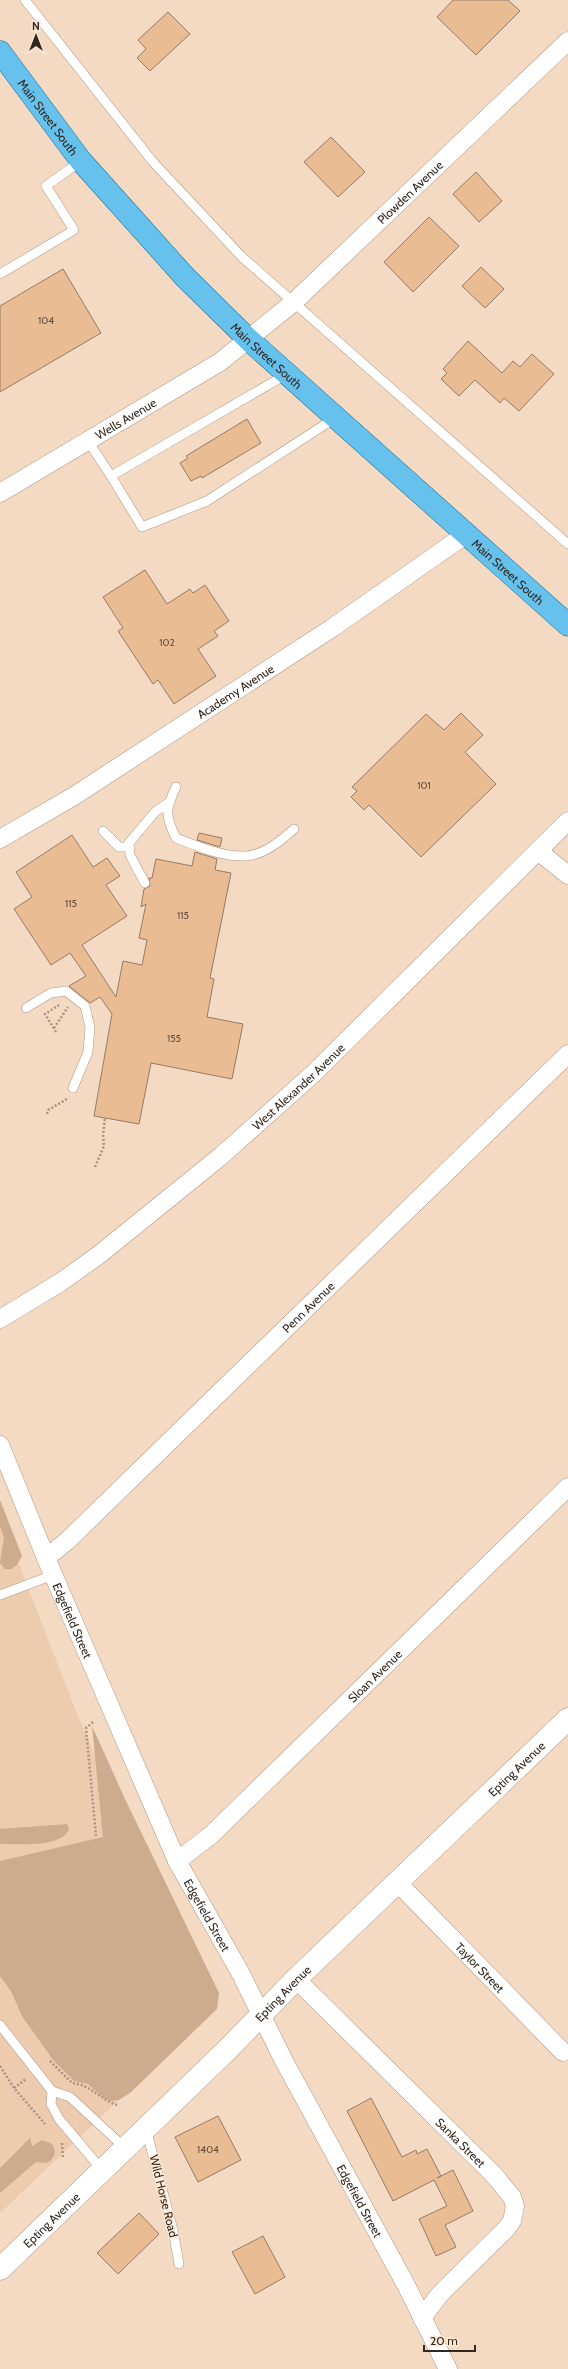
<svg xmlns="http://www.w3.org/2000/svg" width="568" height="2369" font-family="Cabin,sans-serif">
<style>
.built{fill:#eccbaf}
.green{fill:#cdab8e}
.building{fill:#eabc94;stroke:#947c67}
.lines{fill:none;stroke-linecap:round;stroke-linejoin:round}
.service-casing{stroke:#af9681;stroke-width:10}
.minor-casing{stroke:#af9681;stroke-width:19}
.tertiary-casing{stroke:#af9681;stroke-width:23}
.primary-casing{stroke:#12719d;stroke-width:23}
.path{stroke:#a99483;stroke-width:2.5;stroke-dasharray:2 2;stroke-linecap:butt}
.service{stroke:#fff;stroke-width:9}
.minor{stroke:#fff;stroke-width:18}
.tertiary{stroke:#fff;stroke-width:22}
.primary{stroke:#66c2ed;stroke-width:22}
.labels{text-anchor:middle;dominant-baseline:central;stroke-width:3;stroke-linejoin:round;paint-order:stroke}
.number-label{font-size:10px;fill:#604d3c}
.street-label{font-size:12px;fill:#32281f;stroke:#fde7d5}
</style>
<rect width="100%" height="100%" fill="#f4d9c3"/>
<polygon class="built" points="0,1516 79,1719 210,2013 0,2213"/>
<g class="green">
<polygon points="0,1500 22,1556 17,1565 11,1569 5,1569 0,1563 4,1538 0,1526"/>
<polygon points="92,1726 125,1799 219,1993 217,2009 130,2093 119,2100 111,2101 104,2098 88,2084 74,2081 53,2060 22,2016 11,1991 0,1976 0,1861 103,1837"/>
<path d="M67 1824 69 1829C62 1848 17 1844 0 1844V1829Z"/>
<path d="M30 2138 32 2146 42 2140 52 2144C57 2151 55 2159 47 2163L36 2162 0 2193V2168Z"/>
</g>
<g class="building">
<polygon points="453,0 508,0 520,11 476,55 437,17"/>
<polygon points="168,12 190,34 150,71 137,58 146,49 138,40"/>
<polygon points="331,137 365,172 338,197 304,162"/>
<polygon points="476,172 502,201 479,222 453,194"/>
<polygon points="429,217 459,246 413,292 384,262"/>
<polygon points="481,267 504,289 485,308 462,286"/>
<polygon points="63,269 101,333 0,392 0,306"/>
<polygon points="468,341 502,373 513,361 520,367 532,354 554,374 519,411 504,398 500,403 475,380 459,396 441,379 447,373 443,369"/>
<polygon points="247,419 261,443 202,478 201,476 191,481 180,463 188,458 186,456"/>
<polygon points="145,570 167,604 190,589 193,593 205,585 229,621 214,631 218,636 198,649 216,676 174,704 158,680 153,684 118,631 123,628 103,597"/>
<polygon points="461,713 483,735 465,752 496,784 421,857 369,805 364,810 351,797 357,791 352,787 426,714 444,730"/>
<polygon points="199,833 222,838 220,847 197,840"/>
<polygon points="72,835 93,867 107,858 120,876 106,885 127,916 82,945 116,997 123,961 142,965 147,940 139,938 146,904 141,907 144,889 150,886 149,878 152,878 156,859 192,866 195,852 217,859 215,870 231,873 210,978 214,979 207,1017 243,1024 232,1079 151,1063 139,1124 94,1116 112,1014 100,997 90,1003 69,986 86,976 70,953 51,965 14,909 32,897 16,872"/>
<polygon points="371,2098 402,2157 416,2150 417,2154 427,2149 441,2176 437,2178 453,2170 473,2211 445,2225 456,2247 436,2256 419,2219 447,2206 434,2180 393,2201 347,2111"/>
<polygon points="218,2116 241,2160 198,2182 175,2137"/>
<polygon points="139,2213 159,2234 118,2274 97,2253"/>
<polygon points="263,2236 285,2277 255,2294 232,2252"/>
</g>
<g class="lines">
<defs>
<g id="service">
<polyline points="25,0 153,162 242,257 568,544"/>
<polyline points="0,274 74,230 46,186 81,161"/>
<polyline points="287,374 111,476 142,527 207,501 335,418"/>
<polyline points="88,441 111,476"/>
<path d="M176 787C165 809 165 816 176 838 196 846 223 857 245 856 262 856 282 840 294 829"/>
<polyline points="103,831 119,847 129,847"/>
<polyline points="145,883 130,855 129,843 155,812 168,803"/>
<polyline points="26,1008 51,993 66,991 85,1006 90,1027 88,1052 73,1088"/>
<polyline points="0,1595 53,1575"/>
<polyline points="0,2025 52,2091 70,2097 125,2148"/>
<polyline points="52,2091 51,2104 59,2119 102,2170"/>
<polyline points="146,2129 173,2230 179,2264"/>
</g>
<g id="minor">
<path id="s1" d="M0 493 220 362 294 302 568 41"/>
<path id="s2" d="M0 839 74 796 332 628 465 535"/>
<polyline points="538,851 568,875"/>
<path id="s3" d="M0 1319 61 1282 100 1254 221 1156 314 1073 568 821"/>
<path id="s4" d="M0 1445 46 1558 177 1861 241 1974 284 2061 406 2285 448 2369"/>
<path id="s5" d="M46 1558 67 1541 568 1054"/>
<path id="s6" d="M177 1861 211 1835 568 1487"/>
<path id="s7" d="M397 1882 563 2052"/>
<path id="s8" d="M296 1979 494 2175 512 2197 515 2206 512 2221 507 2228 440 2294 422 2318"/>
</g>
<g id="tertiary">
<path id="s9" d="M0 2269 227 2050 296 1979 568 1719"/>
</g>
<g id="primary">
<path id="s10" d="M0 52 81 161 185 277 248 339 568 625"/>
</g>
</defs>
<use href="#service" class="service-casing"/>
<use href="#minor" class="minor-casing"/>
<use href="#tertiary" class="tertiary-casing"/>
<use href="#primary" class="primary-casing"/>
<g class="path">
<polyline points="54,1028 68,1007"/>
<polyline points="56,1032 45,1014 59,1005"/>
<polyline points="47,1114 48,1110 67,1099"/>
<polyline points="95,1167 104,1146 103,1135 105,1118"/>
<polyline points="93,1722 86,1728 96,1836"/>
<path d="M50 2061 72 2083C90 2084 101 2100 117 2105"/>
<polyline points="0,2066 14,2088 45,2124"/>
<polyline points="14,2088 26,2079"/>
<polyline points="62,2143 63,2157"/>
</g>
<use href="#service" class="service"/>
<use href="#minor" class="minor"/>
<use href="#tertiary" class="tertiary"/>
<use href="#primary" class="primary"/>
</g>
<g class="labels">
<g class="number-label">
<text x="46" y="320">104</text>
<text x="167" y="642">102</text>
<text x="424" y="785">101</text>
<text x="71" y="903">115</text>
<text x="183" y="915">115</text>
<text x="174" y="1038">155</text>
<text x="208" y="2149">1404</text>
</g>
<g class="street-label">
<text stroke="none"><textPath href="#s10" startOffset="81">Main Street South</textPath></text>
<text stroke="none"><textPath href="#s1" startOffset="511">Plowden Avenue</textPath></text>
<text stroke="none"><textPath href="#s10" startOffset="405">Main Street South</textPath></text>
<text stroke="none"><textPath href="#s1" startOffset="146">Wells Avenue</textPath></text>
<text stroke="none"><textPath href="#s10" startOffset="729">Main Street South</textPath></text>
<text stroke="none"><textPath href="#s2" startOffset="278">Academy Avenue</textPath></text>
<text stroke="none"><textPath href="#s3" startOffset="379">West Alexander Avenue</textPath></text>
<text stroke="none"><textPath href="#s5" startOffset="363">Penn Avenue</textPath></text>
<text stroke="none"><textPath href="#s4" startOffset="190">Edgefield Street</textPath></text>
<text stroke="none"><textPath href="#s6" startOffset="271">Sloan Avenue</textPath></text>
<text stroke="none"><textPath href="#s9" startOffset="719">Epting Avenue</textPath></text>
<text stroke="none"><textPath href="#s4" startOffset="514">Edgefield Street</textPath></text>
<text stroke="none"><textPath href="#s7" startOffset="119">Taylor Street</textPath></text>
<text stroke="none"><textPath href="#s9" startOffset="395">Epting Avenue</textPath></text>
<text stroke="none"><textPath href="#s8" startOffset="232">Sanka Street</textPath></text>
<text transform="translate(164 2196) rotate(76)">Wild Horse Road</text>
<text stroke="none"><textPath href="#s4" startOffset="838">Edgefield Street</textPath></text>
<text stroke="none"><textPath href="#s9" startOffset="71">Epting Avenue</textPath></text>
</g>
</g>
<g transform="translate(36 36)" stroke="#fde7d5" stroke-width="3" paint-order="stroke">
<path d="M0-3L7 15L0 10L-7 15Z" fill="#32281f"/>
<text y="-6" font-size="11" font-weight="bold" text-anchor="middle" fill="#32281f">N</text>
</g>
<path d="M424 2345v6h51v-6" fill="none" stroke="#32281f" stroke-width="2"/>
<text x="430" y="2345" font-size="12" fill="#32281f" stroke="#fde7d5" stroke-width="3" paint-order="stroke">20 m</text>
</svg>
